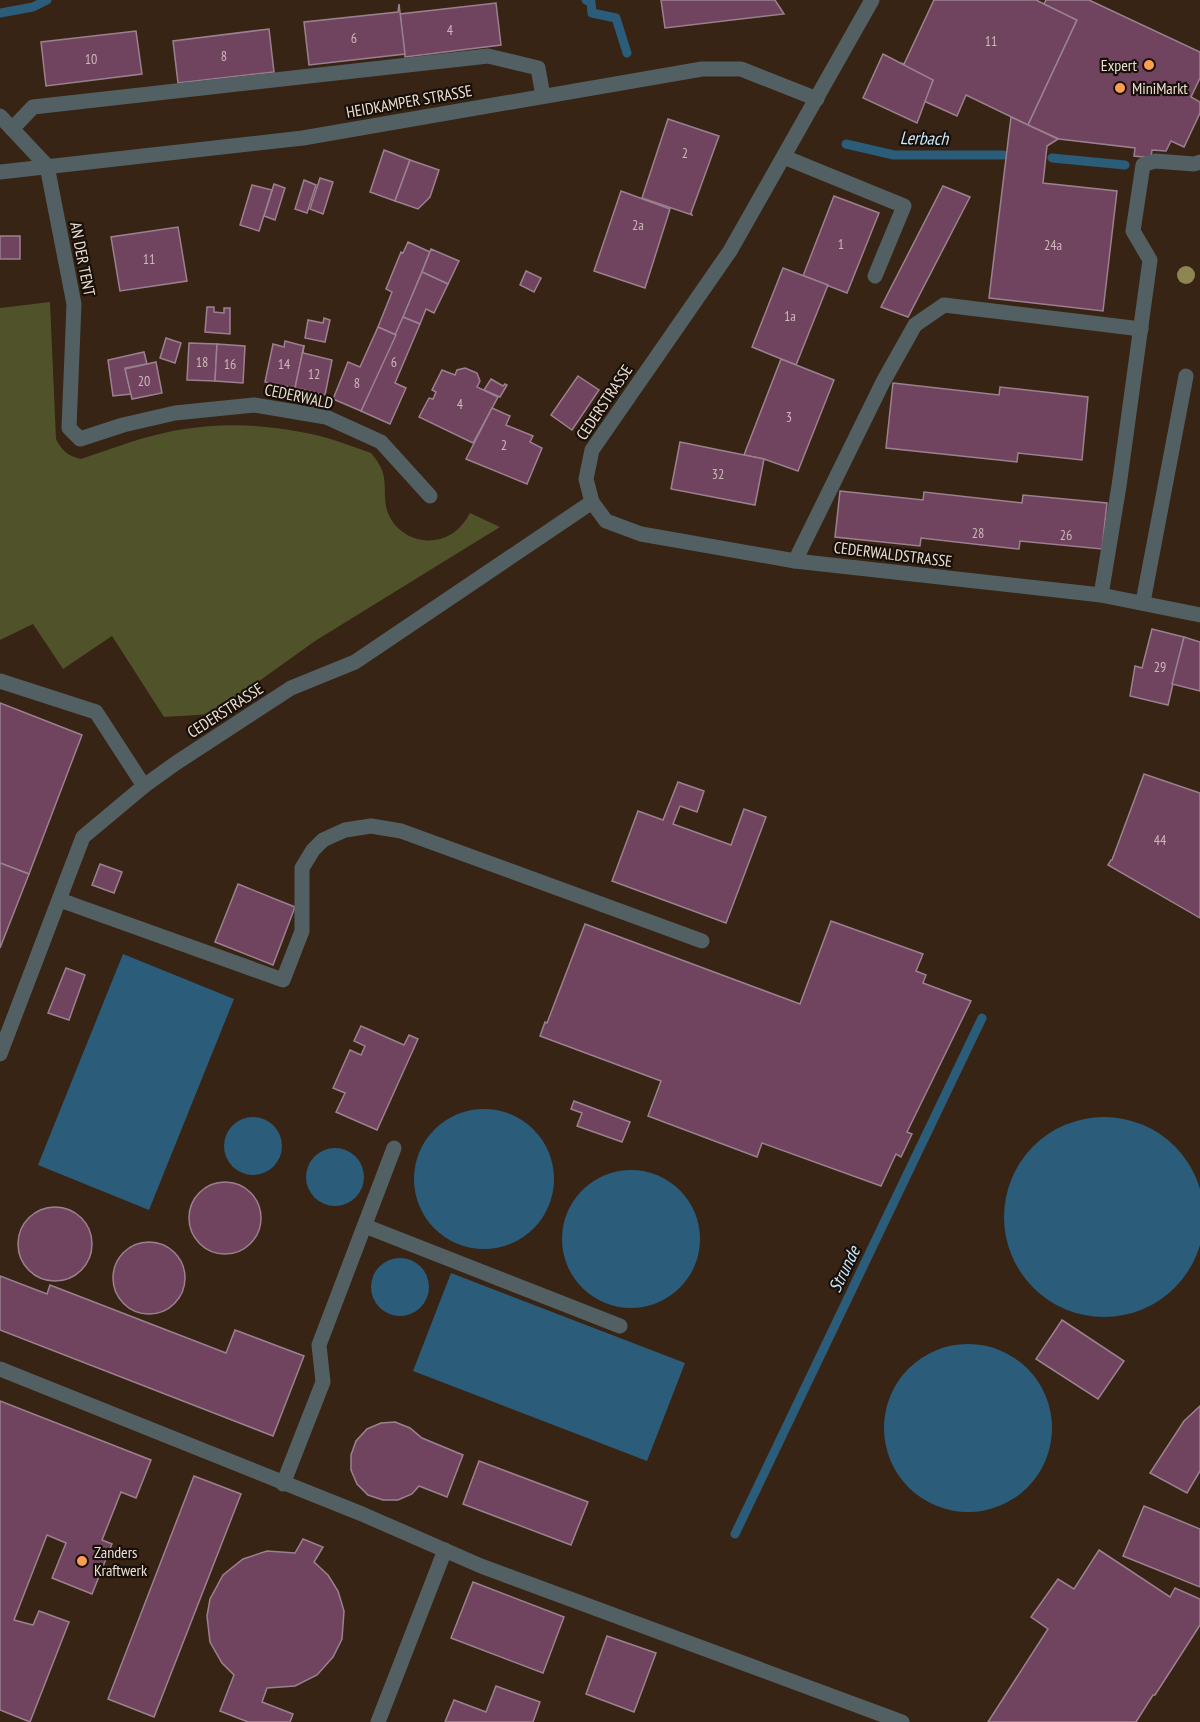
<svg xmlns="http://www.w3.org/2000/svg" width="1200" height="1722" font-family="'PT Sans Narrow',sans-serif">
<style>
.green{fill:#505229}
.water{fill:#2b5c7a}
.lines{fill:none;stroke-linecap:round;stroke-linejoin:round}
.stream{stroke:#2b5c7a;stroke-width:9}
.building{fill:#70445f;stroke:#9b8190;stroke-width:1.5}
.minor{stroke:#536063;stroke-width:15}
.tree{fill:#8d8653}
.poi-dot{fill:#fb9e52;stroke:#181009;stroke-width:2}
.labels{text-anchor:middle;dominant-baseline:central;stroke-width:4.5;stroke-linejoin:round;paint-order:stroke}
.number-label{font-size:14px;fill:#cdb8b8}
.poi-label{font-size:16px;fill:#ecdfd5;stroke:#181009;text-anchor:start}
.street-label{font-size:16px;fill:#ecdfd5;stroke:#181009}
.water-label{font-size:18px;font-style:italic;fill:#cae7fb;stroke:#181009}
</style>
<rect width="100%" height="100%" fill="#372414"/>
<path class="green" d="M50 302 56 439C62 451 68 456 81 459 108 450 136 439 164 433 209 423 257 423 301 432 325 436 349 445 371 453 376 459 381 466 383 473 386 484 384 495 386 506 390 528 412 543 434 540 451 538 462 528 470 513L500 527 315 641 213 714 164 717 112 636 63 669 33 624 0 640V308Z"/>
<g class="water">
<polygon points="123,954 234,999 149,1210 38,1165"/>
<circle cx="484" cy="1179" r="70"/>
<circle cx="253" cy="1146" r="29"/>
<circle cx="1104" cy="1217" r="100"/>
<circle cx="335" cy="1177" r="29"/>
<circle cx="631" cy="1239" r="69"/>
<circle cx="400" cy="1287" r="29"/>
<polygon points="451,1273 685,1363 647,1461 413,1371"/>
<circle cx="968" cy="1428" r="84"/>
</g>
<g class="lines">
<g class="stream">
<polyline points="586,0 591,2 592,13 616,18 627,53"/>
<polyline points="0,13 33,7 47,0"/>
<polyline points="846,144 894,155 1003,155"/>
<polyline points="1052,158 1125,165"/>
<polyline points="735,1534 982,1018"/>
</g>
</g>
<g class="building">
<polygon points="661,0 775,0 784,14 665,28"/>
<polygon points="934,0 1036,0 1077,20 1028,125 966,95 957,116 924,101 933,80 900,64 901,63 904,64"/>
<polygon points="1046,0 1089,0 1200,52 1200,78 1191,97 1200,102 1200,113 1184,147 1171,141 1166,151 1152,150 1151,158 1134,156 1135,148 1059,139 1028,125 1077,20 1044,4"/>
<polygon points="496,3 501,45 405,57 400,14"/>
<polygon points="399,4 405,54 309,65 304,22 398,12"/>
<polygon points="269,29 274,72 178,83 173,41"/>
<polygon points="136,31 142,74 46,86 41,42"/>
<polygon points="883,54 933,80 917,123 863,98"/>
<polygon points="1011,117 1058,139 1047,146 1043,183 1117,191 1103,311 989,298"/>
<polygon points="668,119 719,136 691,213 692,215 642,198"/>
<polygon points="384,150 410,160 395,201 370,192"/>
<polygon points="410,160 439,170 430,197 418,209 395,201"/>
<polygon points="320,178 333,182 323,214 310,209"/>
<polygon points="304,180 316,185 307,213 295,209"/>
<polygon points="274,184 285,188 275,220 264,216"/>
<polygon points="252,185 272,190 259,231 240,225"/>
<polygon points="943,186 970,197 908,317 881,307"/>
<polygon points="621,191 670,209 645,288 594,271"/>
<polygon points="834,196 879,213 847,293 803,276"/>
<polygon points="178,227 187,281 120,291 111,237"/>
<rect x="0" y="236" width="20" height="23"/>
<polygon points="408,242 430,252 396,335 378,327 392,292 386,289 401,252 403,253"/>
<polygon points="431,249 459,261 448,284 422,272"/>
<polygon points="783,268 828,285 796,365 752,347"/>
<polygon points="526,271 541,278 534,292 520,285"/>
<polygon points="422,272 448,284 434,313 426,309 420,324 403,317"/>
<polygon points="207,307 214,307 214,312 224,313 224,308 230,308 230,334 205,332"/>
<polygon points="403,317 420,324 395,383 406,388 390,424 361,411"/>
<polygon points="324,318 330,320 325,342 305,338 308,320 323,323"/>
<polygon points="378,327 396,335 361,411 333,399 348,362 360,367"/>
<polygon points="166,338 181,343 175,363 160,358"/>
<polygon points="285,341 304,346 295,388 265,382 273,344 284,347"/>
<polygon points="189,343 217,344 215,381 187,380"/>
<polygon points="217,344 245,346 243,383 215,381"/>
<polygon points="304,345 303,353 332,360 325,395 295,388"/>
<polygon points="144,352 147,364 125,368 131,394 113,396 108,360"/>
<polygon points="781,359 834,380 798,471 764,459 744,455"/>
<polygon points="156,362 162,393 132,399 125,369"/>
<polygon points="465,368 477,373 480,381 477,387 498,397 473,443 419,417 429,398 433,399 436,392 432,390 442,370 455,375 457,370"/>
<polygon points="578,376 599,390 572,430 551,415"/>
<polygon points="491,379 503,386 505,384 507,385 500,397 484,390"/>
<polygon points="893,383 999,395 1000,387 1088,397 1082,460 1018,453 1017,462 886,448"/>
<polygon points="492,408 510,416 506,425 533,436 530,442 542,448 527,484 466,459"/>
<polygon points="680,442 764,459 755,505 671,489"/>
<polygon points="840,491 923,500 924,492 1022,503 1023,495 1107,503 1102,549 1020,541 1019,549 921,538 920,546 835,537"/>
<polygon points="1152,629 1184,637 1168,705 1130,696 1135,666 1142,668"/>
<polygon points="1184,637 1200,642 1200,691 1172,684"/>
<polygon points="0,703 82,735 29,874 0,863"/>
<polygon points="1144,774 1200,793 1200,918 1108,865 1111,860 1112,860"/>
<polygon points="678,782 704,791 697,812 680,806 673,824 731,845 744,809 766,817 726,923 612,881 638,811 663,820"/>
<polygon points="0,863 29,874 0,948"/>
<polygon points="100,864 122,872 114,893 92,885"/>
<polygon points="238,884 295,907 273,965 215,942"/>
<polygon points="831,921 923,954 916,971 926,975 923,983 971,1001 907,1132 912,1134 901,1157 896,1154 881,1186 762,1143 757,1157 648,1116 661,1081 540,1036 545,1022 547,1023 585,924 800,1004"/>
<polygon points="66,968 85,975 69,1020 48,1013"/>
<polygon points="361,1026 404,1045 409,1035 418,1039 377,1130 336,1112 345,1093 333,1088 350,1050 361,1055 365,1046 354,1041"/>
<polygon points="574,1101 630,1122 622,1142 577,1126 582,1113 571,1109"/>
<circle cx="225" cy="1218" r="36"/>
<circle cx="55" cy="1244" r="37"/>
<circle cx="149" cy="1278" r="36"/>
<polygon points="0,1276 47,1294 50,1285 226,1353 235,1330 304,1356 273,1436 0,1330"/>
<polygon points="1062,1320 1124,1361 1098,1399 1036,1359"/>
<polygon points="0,1401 151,1460 136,1498 121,1492 102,1540 112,1544 92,1594 52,1578 66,1543 47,1535 14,1620 33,1625 39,1611 69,1622 30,1722 0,1710"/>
<polygon points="1200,1406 1200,1471 1187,1493 1150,1473 1184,1421"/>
<polygon points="395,1422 410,1428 422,1438 463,1455 447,1497 419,1486 412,1494 398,1500 383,1500 368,1495 357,1484 351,1470 351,1455 356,1441 367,1429 381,1423"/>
<polygon points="479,1461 588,1502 571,1545 463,1504"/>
<polygon points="194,1476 241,1494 154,1717 108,1699"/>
<polygon points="1144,1506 1200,1529 1200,1587 1123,1556"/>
<polygon points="303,1539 323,1547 314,1562 328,1575 338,1591 344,1611 342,1639 333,1657 317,1675 295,1686 267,1688 262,1702 293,1714 290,1722 248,1722 220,1711 234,1675 222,1663 210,1642 207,1616 210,1599 223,1575 243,1559 267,1551 295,1553"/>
<polygon points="1099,1550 1170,1597 1175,1588 1200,1599 1200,1625 1155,1695 1153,1695 1136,1722 988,1722 1048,1629 1031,1617 1058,1579 1074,1589"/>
<polygon points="473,1582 564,1617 543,1673 451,1638"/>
<polygon points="607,1636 656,1653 634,1712 586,1694"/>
<polygon points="496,1686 540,1702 533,1722 445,1722 454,1700 486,1712"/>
</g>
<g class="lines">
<g class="minor">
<polyline points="872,0 730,251 592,450 586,479 592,502 606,521 641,534 795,561 1101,595 1200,615"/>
<polyline points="0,116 47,166 74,304 69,428 80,439 123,425 175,413 254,405 326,417 381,442 430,496"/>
<polyline points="12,129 33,107 488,56 538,68 543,96"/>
<polyline points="784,157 904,206 875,276"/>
<polyline points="0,172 303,138 702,69 741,69 817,99"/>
<polyline points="795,561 883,382 915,325 944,305 1141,329"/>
<polyline points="1101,595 1119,486 1150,260 1133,231 1143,165 1155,161 1194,164 1200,162"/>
<polyline points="1143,602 1186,376"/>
<polyline points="0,681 96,712 144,786"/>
<polyline points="60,900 283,980 302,931 302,868 313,850 323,840 345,830 371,826 401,831 702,941"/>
<polyline points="0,1054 83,837 144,786 176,763 291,688 355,662 592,502"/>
<polyline points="365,1226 620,1326"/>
<polyline points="0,1369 362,1514 481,1566 902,1722"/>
<polyline points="283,1484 323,1382 319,1345 394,1148"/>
<polyline points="378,1722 445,1550"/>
</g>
</g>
<circle class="tree" cx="1186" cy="275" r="9"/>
<g class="poi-dot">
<circle cx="1149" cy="65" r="6"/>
<circle cx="1120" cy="88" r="6"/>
<circle cx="82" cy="1561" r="6"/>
</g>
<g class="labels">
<g class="number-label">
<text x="450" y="30">4</text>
<text x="354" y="38">6</text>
<text x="991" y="41">11</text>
<text x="224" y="56">8</text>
<text x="91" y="59">10</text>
<text x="685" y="153">2</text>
<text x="638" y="225">2a</text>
<text x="841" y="244">1</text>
<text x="1053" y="245">24a</text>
<text x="149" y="259">11</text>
<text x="790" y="316">1a</text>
<text x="202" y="362">18</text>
<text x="394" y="362">6</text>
<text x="230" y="364">16</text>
<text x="284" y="364">14</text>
<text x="314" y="374">12</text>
<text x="144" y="381">20</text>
<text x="357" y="383">8</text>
<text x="460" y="404">4</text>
<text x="789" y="417">3</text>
<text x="504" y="445">2</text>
<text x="718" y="474">32</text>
<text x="978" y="533">28</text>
<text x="1066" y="535">26</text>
<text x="1160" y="667">29</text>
<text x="1160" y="840">44</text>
</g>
<g class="poi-label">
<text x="1137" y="65" text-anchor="end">Expert</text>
<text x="1132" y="88">MiniMarkt</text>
<text x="94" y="1552">Zanders<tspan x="94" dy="18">Kraftwerk</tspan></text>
</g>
<g class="street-label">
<text transform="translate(409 101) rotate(-10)">HEIDKAMPER STRASSE</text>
<text transform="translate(83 259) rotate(79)">AN DER TENT</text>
<text transform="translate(299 396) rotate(12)">CEDERWALD</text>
<text transform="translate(604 402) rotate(-56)">CEDERSTRASSE</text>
<text transform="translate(893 554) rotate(7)">CEDERWALDSTRASSE</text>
<text transform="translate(225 710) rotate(-33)">CEDERSTRASSE</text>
</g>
<g class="water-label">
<text transform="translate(924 138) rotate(1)">Lerbach</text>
<text transform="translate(844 1269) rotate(-64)">Strunde</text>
</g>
</g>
</svg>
